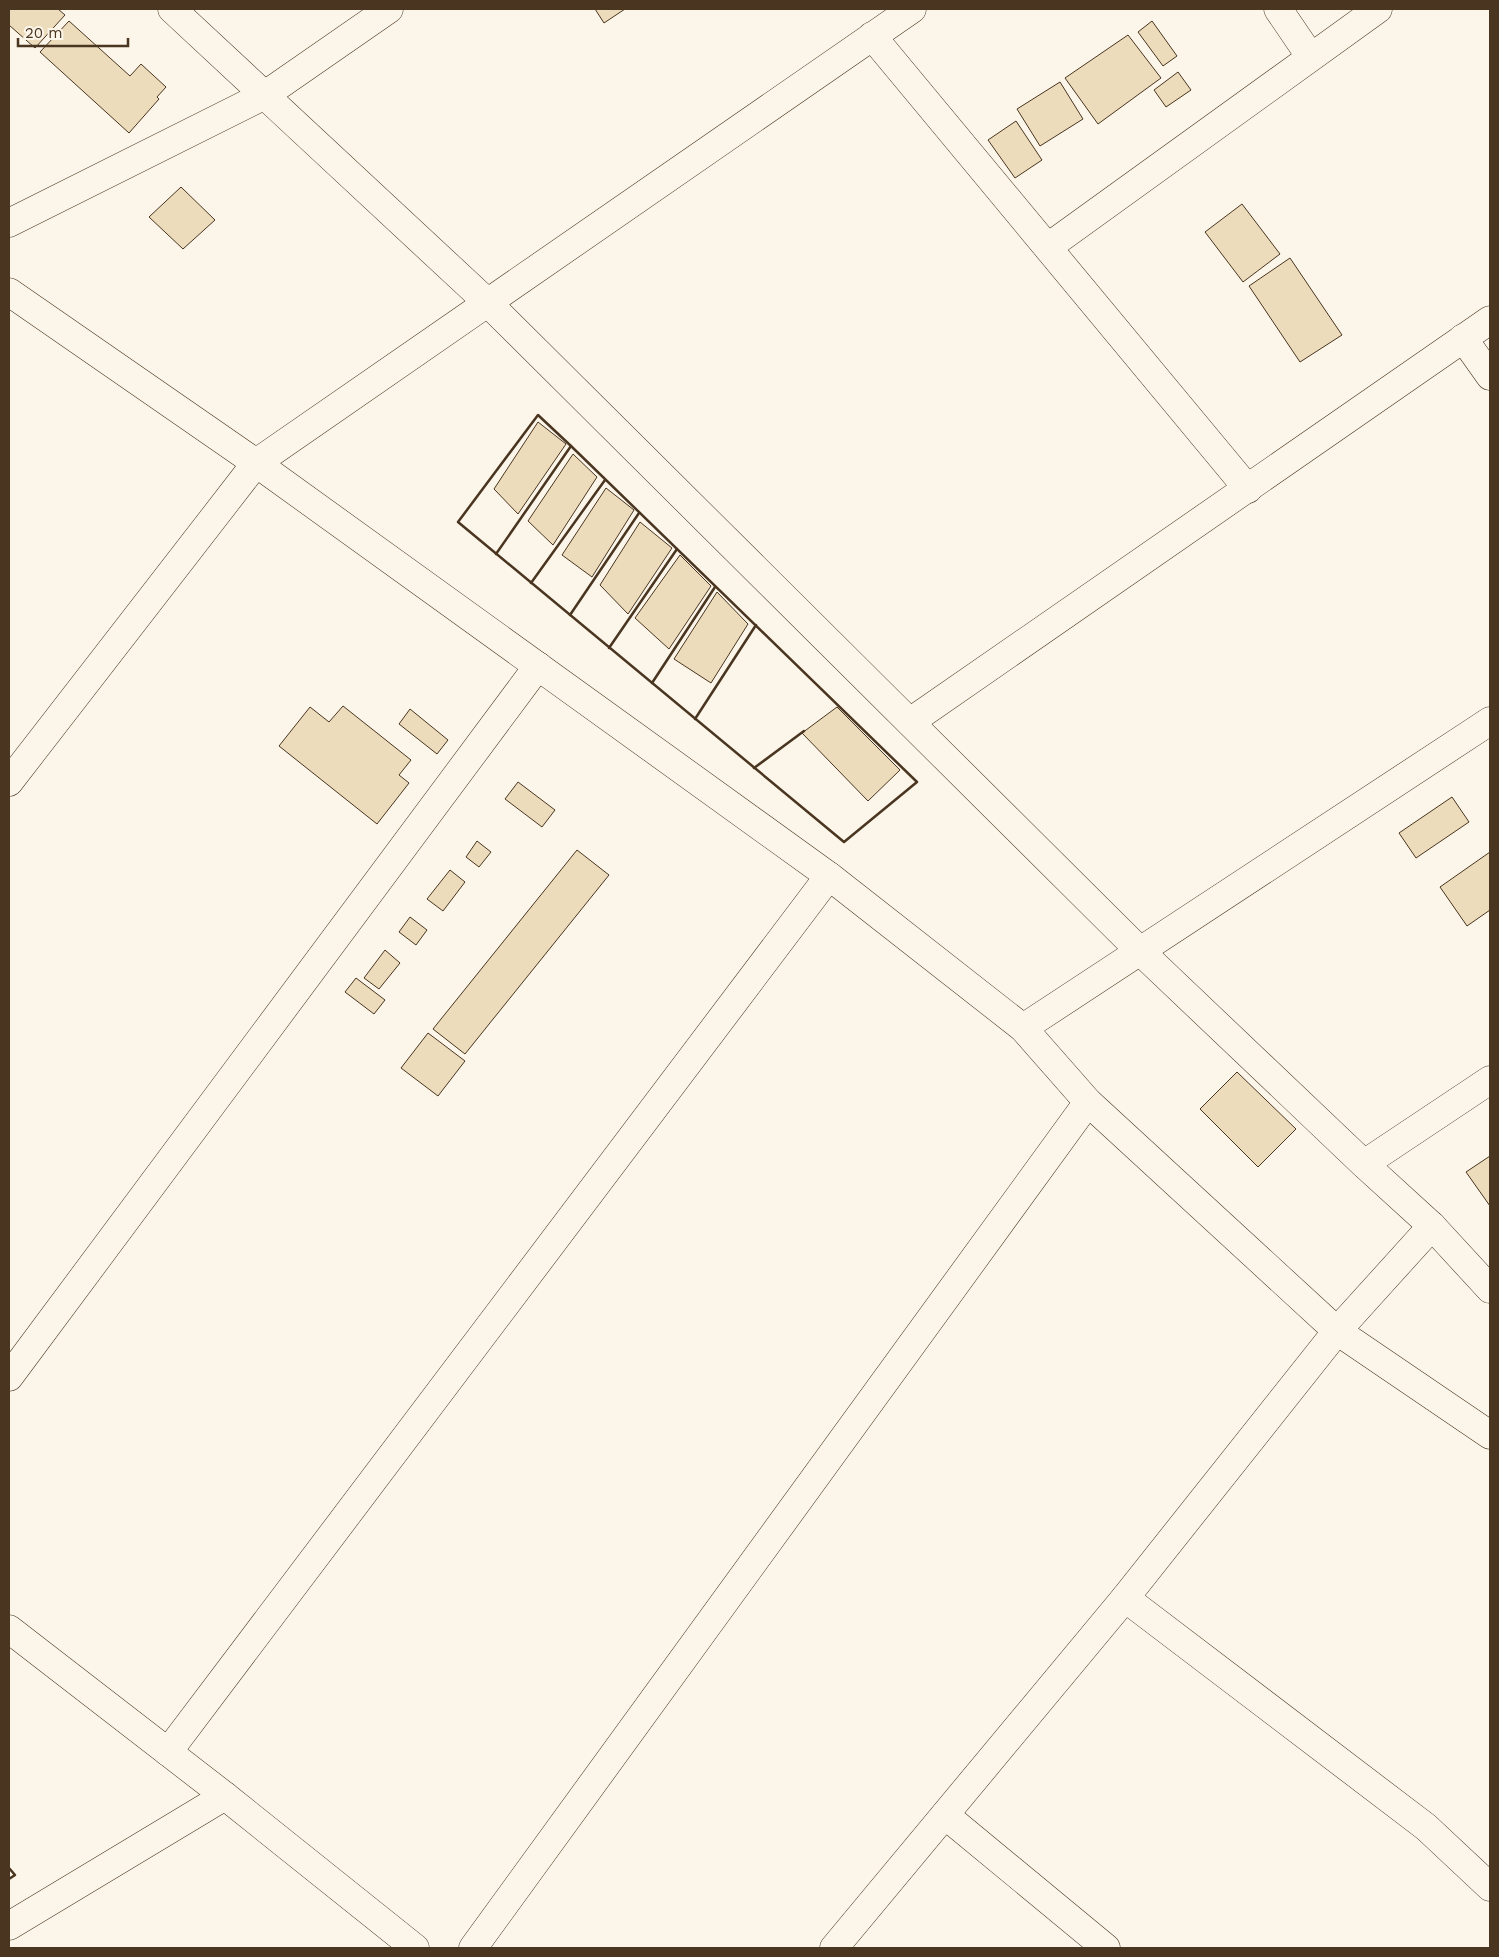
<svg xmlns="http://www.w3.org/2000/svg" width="1499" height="1957" font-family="'Work Sans',sans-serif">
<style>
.building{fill:#ecdcbc;stroke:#4a3520}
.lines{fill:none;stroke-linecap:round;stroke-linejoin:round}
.minor-casing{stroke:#4a3520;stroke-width:29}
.minor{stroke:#fbf6e9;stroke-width:28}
.wall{stroke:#4a3520;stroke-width:2.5}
</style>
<rect width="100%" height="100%" fill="#fbf6e9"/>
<g class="building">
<polygon points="9,9 58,9 65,15 35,48 9,25"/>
<polygon points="595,9 625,9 604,23"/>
<polygon points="69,21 130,76 141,64 166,87 157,97 159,99 129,133 40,52"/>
<polygon points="1152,21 1177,56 1163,66 1138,32"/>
<polygon points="1128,35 1161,78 1098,124 1065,78"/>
<polygon points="1178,72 1191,90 1166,107 1154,90"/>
<polygon points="1060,82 1083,119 1040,146 1017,109"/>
<polygon points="1016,121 1042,160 1015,178 988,140"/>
<polygon points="181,187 215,220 183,249 149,217"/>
<polygon points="1242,204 1280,254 1243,282 1205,232"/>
<polygon points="1290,258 1342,335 1300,362 1249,286"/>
<polygon points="538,422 566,444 518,514 494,489"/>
<polygon points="573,454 597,477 553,545 528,521"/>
<polygon points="606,488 634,510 592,577 562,555"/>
<polygon points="640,522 672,548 628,614 600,585"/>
<polygon points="680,555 711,586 669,649 635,618"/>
<polygon points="717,592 748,624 711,683 674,659"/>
<polygon points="343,706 411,760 399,775 409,783 377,824 279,746 310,707 329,722"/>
<polygon points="837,707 900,770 868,801 802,733"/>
<polygon points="410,709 448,740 437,754 399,724"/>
<polygon points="518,782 555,810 542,827 505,799"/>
<polygon points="1452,797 1469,822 1416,858 1399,833"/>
<polygon points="477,841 491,852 479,867 466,857"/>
<polygon points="577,850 609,875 465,1054 433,1029"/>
<polygon points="1490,852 1490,910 1467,926 1440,887"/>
<polygon points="450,870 465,882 443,911 427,899"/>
<polygon points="410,917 427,930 416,945 399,932"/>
<polygon points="385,950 400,963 379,989 364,978"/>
<polygon points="356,978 385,1000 374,1014 345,992"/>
<polygon points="428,1033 465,1061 438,1096 401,1068"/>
<polygon points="1237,1072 1296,1129 1258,1167 1200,1109"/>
<polygon points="1490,1156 1490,1206 1466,1172"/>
</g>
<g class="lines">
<defs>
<g id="minor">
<polyline points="172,9 488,303 1140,951 1364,1164 1432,1226 1490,1289"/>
<polyline points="1278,9 1310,56"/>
<polyline points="872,36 1248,489"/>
<polyline points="9,223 265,95 389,9"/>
<polyline points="1048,247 1378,9"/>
<polyline points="9,292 256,463 829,876 1023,1028 1088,1102 1337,1331 1490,1435"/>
<polyline points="1463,338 1490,376"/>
<polyline points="910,722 1490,320"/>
<polyline points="9,782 256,463 912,9"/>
<polyline points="1023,1028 1490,721"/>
<polyline points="1364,1164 1490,1080"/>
<polyline points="9,1377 538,666"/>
<polyline points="1125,1598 1426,1827 1490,1887"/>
<polyline points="9,1629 225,1796 415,1948"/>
<polyline points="168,1752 829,876"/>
<polyline points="945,1815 1106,1948"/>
<polyline points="9,1926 225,1796"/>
<polyline points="473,1948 1088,1102"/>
<polyline points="834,1948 1125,1598 1337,1331 1432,1226"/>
</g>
</defs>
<use href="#minor" class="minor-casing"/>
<use href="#minor" class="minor"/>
<g class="wall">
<polygon points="538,415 571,446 917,782 844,842 458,522"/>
<polyline points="496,554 571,446"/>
<polyline points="531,583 605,480"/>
<polyline points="570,615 639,513"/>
<polyline points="609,648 677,549"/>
<polyline points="652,683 715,587"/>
<polyline points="695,719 756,625"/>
<polyline points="754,768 804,731"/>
<polyline points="9,1868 15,1875 9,1879"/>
</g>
</g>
<rect width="1499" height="1957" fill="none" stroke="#4a3520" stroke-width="20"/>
<path d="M18 38v8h110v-8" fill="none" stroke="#4a3520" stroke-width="2.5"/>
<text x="25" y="38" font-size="15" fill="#4a3520" stroke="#fbf6e9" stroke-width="4" paint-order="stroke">20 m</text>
</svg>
